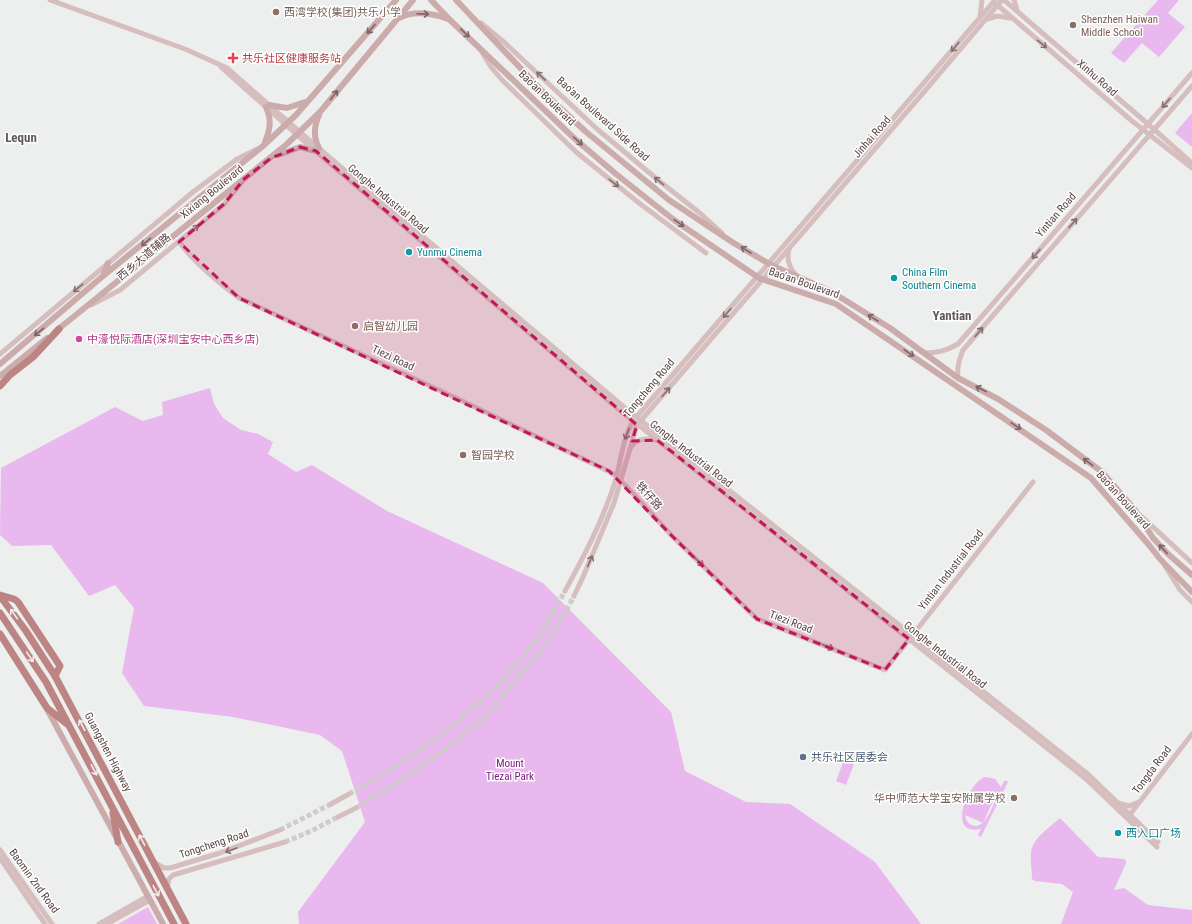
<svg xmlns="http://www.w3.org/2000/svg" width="1192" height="924" font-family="'Roboto Condensed','Noto Sans SC',sans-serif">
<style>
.green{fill:#e8b8ee;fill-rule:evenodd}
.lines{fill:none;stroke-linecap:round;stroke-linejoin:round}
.secondary-tunnel{stroke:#cfcdcb;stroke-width:5;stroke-dasharray:5 2.5;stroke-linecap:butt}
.secondary{stroke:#d6bebe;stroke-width:5}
.primary{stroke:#ccabab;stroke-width:6}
.highway{stroke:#bc8483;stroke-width:7}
.oneway{stroke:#7c6364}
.oneway2{stroke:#856f6f}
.oneway3{stroke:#f5edec}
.marked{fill:#c2185b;fill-opacity:0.2;stroke:#c2185b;stroke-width:3;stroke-dasharray:8 5;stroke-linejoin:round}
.education-dot{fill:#8d6e63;stroke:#fff;stroke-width:1.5}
.health-dot{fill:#e0444e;stroke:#fff;stroke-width:1.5}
.culture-dot{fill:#0f9aa8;stroke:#fff;stroke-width:1.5}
.hotel-dot{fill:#d1479c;stroke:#fff;stroke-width:1.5}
.service-dot{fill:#5c6f8a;stroke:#fff;stroke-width:1.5}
.labels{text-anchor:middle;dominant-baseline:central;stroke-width:3;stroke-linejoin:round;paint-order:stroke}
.education-label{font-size:11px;fill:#785e54;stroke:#fff;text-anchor:start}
.health-label{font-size:11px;fill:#be3a42;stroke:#fff;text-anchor:start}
.street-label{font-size:11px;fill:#594445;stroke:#fff}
.culture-label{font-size:11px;fill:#0d838f;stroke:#fff;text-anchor:start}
.hotel-label{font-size:11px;fill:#b23c85;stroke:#fff;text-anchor:start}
.service-label{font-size:11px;fill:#4e5e75;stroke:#fff;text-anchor:start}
.park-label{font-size:11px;fill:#7a1679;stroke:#fff}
.quarter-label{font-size:13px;font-weight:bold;fill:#615959;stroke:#fff}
</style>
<rect width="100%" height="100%" fill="#ecefed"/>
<g class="green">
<polygon points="1158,0 1179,0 1168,13 1185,27 1159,57 1142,43 1124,63 1111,53"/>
<polygon points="1192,113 1192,147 1175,133"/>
<polygon points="210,388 214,404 223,418 241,430 258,434 273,442 268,454 296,472 312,465 387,511 543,583 671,712 685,771 746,802 790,804 875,862 921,924 299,924 298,912 365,822 342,751 320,735 233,717 144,706 122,673 134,608 115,585 89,596 51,545 12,546 0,535 1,468 115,407 143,421 163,415 162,402"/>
<polygon points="844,760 854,764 846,785 836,781"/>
<path d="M985 777 995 779 1001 787 1005 780 1008 782 981 837 978 835 981 829C945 836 969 782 985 777ZM997 792V796C993 805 985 831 972 825 967 823 966 819 965 815L983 823Z"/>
<path d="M1060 818 1098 857 1125 859 1126 863 1114 890 1124 888 1148 905 1192 910V924H1061L1073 892 1062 884 1035 881 1032 879C1032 870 1030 861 1031 852 1033 838 1050 827 1060 818Z"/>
<polygon points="148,907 157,924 118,924"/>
</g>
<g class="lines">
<g class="secondary-tunnel">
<path d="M349 794C420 753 484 709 534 643 546 627 555 609 565 591"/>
<path d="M356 808C400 781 442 754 481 720 489 713 496 704 503 695 533 664 554 634 574 596"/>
<polyline points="280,830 331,804"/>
<polyline points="285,842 311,831 338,817"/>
</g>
<g class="secondary">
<polyline points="50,0 185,49 227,68 309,140 625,408 1089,775 1158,842"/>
<polyline points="1004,0 1148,124 1192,163"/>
<polyline points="1014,0 1017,10"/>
<polyline points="995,3 1132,121 1192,168"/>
<polyline points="980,17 982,0"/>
<polyline points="987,19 997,16 1010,18"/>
<polyline points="481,23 505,43 597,129 658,180 701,214 722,233"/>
<polyline points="480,49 491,67 502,80 576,152 639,203 706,253"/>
<polyline points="221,67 306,143 622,412 1086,779 1157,847"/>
<path d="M179 242C194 262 219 283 239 298L456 398 612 473 624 484 671 535 757 619 885 670 1033 482"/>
<path d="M789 249C786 260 789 268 797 276"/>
<polyline points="91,305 120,290 224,204 242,182"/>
<path d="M924 353C937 353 946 351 958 344L1192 73"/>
<polyline points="0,354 193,192 237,159 257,149"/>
<path d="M958 378C957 367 959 360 963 350L1192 86"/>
<path d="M631 447C637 438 646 438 656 440"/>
<polyline points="1140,515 1192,563"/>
<polyline points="1165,566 1180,590 1192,602"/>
<path d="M565 591C583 558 601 524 613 488 621 466 621 442 633 421L995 0"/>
<polyline points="574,596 583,577 614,503 637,425 923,93 1002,0"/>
<polyline points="1118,803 1129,806 1139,802"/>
<polyline points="331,804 349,794"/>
<polyline points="338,817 356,808"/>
<polyline points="1128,817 1192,734"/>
<polyline points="0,850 52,924"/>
<polyline points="0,858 45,924"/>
<polyline points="155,863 164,868 170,868 220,853 280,830"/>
<polyline points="167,888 169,879 173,875 285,842"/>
<polyline points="99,924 148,896"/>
<polyline points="107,924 150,900"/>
</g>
<g class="primary">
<polyline points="431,0 450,20 575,139 616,174 674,220 759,278 836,304 1091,478 1149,545 1160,559 1192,592"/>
<polyline points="456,0 544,93 585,131 669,200 732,242 771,265 830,291 890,328 958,378 998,399 1046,430 1102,472 1135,510 1153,538 1168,554 1192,575"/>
<path d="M399 18C415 10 432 13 448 19"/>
<polyline points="269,105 287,108 305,102"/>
<path d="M265 142C270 130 272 120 266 107"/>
<path d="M319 148C313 137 314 126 319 115"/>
<polyline points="278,155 300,147 316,151"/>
<polyline points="103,276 108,263"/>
<polyline points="56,331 287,144 320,112 413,0"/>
<polyline points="0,364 103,276 263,146 296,115 396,0"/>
<polyline points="0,376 47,338"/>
<polyline points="47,709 163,924"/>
</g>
<g class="highway">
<polyline points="0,386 10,375 33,357 59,329"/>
<polyline points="0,595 14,599 18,602 60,666 55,676"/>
<polyline points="0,596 26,631 55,676 186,924"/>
<polyline points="0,613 46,682 174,924"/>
<polyline points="0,634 47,708 67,724"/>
<polyline points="113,813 118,842"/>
</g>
</g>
<defs><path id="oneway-shaft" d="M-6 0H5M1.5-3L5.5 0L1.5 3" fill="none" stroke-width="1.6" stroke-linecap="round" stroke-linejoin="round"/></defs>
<g class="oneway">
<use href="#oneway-shaft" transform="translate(423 14) rotate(2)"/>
<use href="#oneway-shaft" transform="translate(371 29) rotate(131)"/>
<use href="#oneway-shaft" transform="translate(465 33) rotate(44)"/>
<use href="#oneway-shaft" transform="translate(334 95) rotate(-51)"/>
<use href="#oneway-shaft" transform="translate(578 141) rotate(42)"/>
<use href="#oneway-shaft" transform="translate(679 223) rotate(35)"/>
<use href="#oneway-shaft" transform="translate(146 242) rotate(141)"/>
<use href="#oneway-shaft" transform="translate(746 250) rotate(-148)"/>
<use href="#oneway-shaft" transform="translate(873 318) rotate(-148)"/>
<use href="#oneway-shaft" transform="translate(39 332) rotate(141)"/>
<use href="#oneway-shaft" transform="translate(909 353) rotate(34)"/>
<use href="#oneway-shaft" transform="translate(981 389) rotate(-153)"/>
<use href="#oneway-shaft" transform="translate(1016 426) rotate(34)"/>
<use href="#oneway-shaft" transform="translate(1088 462) rotate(-143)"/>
<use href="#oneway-shaft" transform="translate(1163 549) rotate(-133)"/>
</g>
<g class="oneway2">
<use href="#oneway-shaft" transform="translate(1042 44) rotate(40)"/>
<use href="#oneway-shaft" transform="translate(955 47) rotate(130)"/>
<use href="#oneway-shaft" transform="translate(541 76) rotate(-137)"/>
<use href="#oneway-shaft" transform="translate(1166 103) rotate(131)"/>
<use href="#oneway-shaft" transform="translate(659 181) rotate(-141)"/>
<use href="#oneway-shaft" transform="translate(614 183) rotate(38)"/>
<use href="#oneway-shaft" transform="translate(1073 223) rotate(-49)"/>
<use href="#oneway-shaft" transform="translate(194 229) rotate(-39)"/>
<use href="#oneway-shaft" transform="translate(1036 254) rotate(131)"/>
<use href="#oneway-shaft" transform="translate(78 288) rotate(140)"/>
<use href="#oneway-shaft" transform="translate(727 313) rotate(131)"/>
<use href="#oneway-shaft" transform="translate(979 332) rotate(-49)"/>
<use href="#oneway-shaft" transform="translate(666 392) rotate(-49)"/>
<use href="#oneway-shaft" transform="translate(627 434) rotate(110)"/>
<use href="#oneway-shaft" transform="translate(590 561) rotate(-67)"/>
<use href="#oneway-shaft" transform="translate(699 562) rotate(44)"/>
<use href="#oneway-shaft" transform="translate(828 647) rotate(21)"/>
<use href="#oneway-shaft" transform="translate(231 850) rotate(160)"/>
</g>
<g class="oneway3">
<use href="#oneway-shaft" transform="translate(14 614) rotate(-125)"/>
<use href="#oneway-shaft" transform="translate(30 657) rotate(56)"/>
<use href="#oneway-shaft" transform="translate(82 725) rotate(-118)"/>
<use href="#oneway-shaft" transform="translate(94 770) rotate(62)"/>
<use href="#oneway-shaft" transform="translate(142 840) rotate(-118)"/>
<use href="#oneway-shaft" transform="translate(156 891) rotate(62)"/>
</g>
<path class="marked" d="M300 147 316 151 637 425 632 441 657 440 909 639 885 670 757 619 671 535 609 471 239 298 179 242 224 204 244 179 271 158Z"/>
<g class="education-dot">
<circle cx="276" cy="12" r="4"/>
<circle cx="1073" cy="25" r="4"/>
<circle cx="355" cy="326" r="4"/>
<circle cx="463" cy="455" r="4"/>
<circle cx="1014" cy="798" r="4"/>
</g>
<path class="health-dot" d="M231 52h4v4h4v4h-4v4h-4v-4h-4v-4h4z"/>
<g class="culture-dot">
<circle cx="409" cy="252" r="4"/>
<circle cx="894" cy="278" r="4"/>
<circle cx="1118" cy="833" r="4"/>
</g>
<circle class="hotel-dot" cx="79" cy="339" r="4"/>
<circle class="service-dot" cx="803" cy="757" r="4"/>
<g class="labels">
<g class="education-label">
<text x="284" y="12">西湾学校(集团)共乐小学</text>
<text x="1081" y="19">Shenzhen Haiwan<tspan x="1081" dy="13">Middle School</tspan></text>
<text x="363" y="326">启智幼儿园</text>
<text x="471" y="455">智园学校</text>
<text x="1006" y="798" text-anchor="end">华中师范大学宝安附属学校</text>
</g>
<g class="health-label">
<text x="242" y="58">共乐社区健康服务站</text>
</g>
<g class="street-label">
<text transform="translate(1097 78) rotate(41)">Xinhu Road</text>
<text transform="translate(547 98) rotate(44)">Bao'an Boulevard</text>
<text transform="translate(603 119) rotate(42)">Bao'an Boulevard Side Road</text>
<text transform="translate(872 137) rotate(-49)">Jinhai Road</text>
<text transform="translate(212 192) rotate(-39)">Xixiang Boulevard</text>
<text transform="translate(388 199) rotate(40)">Gonghe Industrial Road</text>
<text transform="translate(1056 215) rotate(-49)">Yintian Road</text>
<text transform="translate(144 257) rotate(-40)">西乡大道辅路</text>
<text transform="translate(804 283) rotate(19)">Bao'an Boulevard</text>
<text transform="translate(393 358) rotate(25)">Tiezi Road</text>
<text transform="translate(649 388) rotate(-50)">Tongcheng Road</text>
<text transform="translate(691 454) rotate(38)">Gonghe Industrial Road</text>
<text transform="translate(649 496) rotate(48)">铁仔路</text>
<text transform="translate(1123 500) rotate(48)">Bao'an Boulevard</text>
<text transform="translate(951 570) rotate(-52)">Yintian Industrial Road</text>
<text transform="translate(791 622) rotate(21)">Tiezi Road</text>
<text transform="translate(945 655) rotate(38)">Gonghe Industrial Road</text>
<text transform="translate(108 752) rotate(62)">Guangshen Highway</text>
<text transform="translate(1152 770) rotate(-53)">Tongda Road</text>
<text transform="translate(214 844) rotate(-18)">Tongcheng Road</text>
<text transform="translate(34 881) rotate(54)">Baomin 2nd Road</text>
</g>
<g class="culture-label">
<text x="417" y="252">Yunmu Cinema</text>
<text x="902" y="272">China Film<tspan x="902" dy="13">Southern Cinema</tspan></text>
<text x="1126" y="833">西入口广场</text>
</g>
<g class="hotel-label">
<text x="87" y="339">中濠悦际酒店(深圳宝安中心西乡店)</text>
</g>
<g class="service-label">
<text x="811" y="757">共乐社区居委会</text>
</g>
<g class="park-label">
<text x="510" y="763">Mount<tspan x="510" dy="13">Tiezai Park</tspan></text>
</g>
<g class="quarter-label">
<text x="21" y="137">Lequn</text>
<text x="952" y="315">Yantian</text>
</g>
</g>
</svg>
